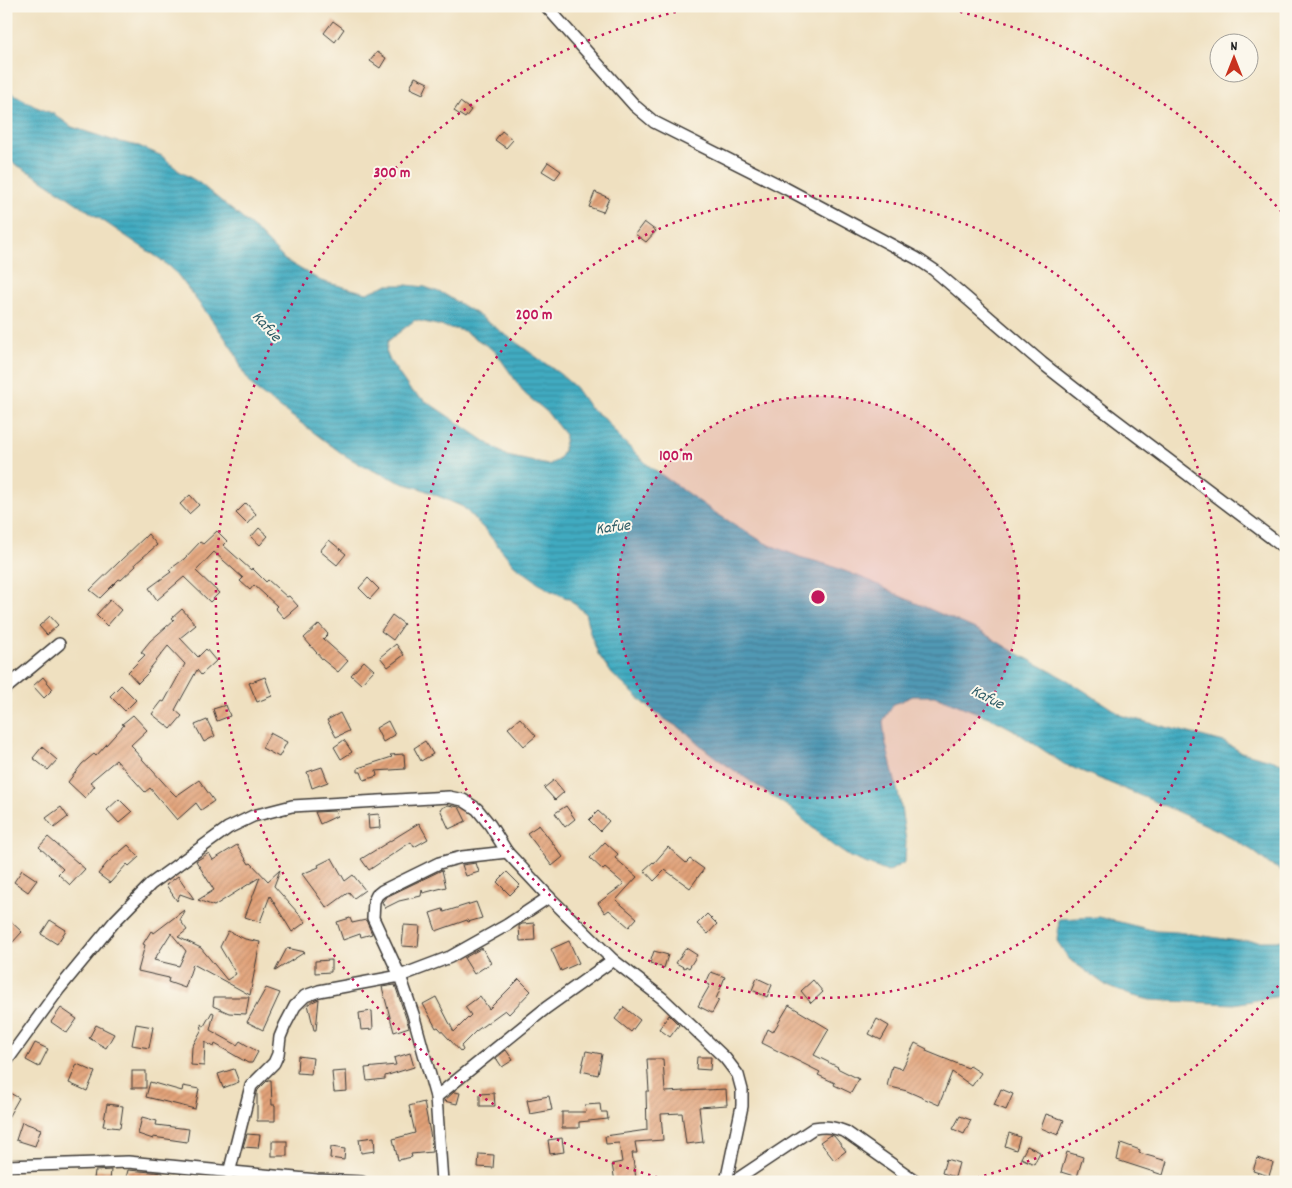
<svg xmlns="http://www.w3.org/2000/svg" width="1292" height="1188" font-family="Dekko,sans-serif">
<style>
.water{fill:url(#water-rules);stroke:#2e646e;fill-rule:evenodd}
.building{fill:url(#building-hatch);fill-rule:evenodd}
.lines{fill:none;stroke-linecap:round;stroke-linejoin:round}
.minor-casing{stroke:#3c3935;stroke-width:14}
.minor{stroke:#fff;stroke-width:11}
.ring{fill:none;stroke:#c2185b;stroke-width:2.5;stroke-dasharray:2.5 5}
.labels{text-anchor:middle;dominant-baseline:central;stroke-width:4;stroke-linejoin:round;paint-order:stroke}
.water-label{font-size:16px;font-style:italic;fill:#2d5c66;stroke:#fbf7ec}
.centre{fill:#c2185b;stroke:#fbf7ec;stroke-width:2.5}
.ring-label{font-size:15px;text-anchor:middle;font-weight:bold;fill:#c2185b;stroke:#fbf7ec;stroke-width:4;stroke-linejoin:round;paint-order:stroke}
</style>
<defs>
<pattern id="water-rules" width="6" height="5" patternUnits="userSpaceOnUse" patternTransform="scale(1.25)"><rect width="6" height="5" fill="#41abc1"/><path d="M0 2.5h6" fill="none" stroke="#368a9c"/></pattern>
<pattern id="building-hatch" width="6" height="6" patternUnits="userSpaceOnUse" patternTransform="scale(1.25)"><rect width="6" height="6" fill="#e1a178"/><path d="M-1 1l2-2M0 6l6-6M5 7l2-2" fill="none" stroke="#c08a67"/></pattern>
</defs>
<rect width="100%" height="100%" fill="#fbf7ec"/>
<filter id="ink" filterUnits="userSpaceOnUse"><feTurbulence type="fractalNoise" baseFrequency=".02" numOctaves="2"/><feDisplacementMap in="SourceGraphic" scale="10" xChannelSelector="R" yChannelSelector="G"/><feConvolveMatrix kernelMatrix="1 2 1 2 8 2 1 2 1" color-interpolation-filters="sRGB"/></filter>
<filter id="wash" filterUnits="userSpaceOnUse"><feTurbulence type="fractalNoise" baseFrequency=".0096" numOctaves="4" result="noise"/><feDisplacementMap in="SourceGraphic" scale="20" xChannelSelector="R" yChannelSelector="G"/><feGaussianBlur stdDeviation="1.12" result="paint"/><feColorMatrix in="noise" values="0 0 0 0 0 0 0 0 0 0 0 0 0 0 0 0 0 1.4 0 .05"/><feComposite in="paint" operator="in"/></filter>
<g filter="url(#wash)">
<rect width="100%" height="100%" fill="#efe0c0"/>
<g class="water">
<path d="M6 89 34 106 54 114 72 127 115 141 139 146 162 156 179 171 198 182 254 228 285 260 321 281 367 293 386 285H406L425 287 444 294 478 315 560 374 575 387 589 407 605 419 619 437 649 466 714 512 765 543 800 557 829 565 871 581 900 596 980 631 1011 650 1069 681 1123 716 1224 742 1241 752 1286 764V873L1269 864 1253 851 1219 831 1163 805 1064 764 1012 729 993 719 935 696H913L894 704 883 721 885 740 900 801 906 841 905 862 888 872 850 857 832 845 790 808 719 760 701 746 686 732 663 718 644 703 612 674 598 654 590 633 585 613 569 599 549 590 514 565 485 530 463 507 422 489 402 483 363 466 344 455 255 389 243 372 235 353 223 335 177 274 160 259 36 176 6 159ZM415 320 464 331 495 351 525 394 546 411 565 435 564 450 558 460 548 465 507 456 411 391 390 361 386 351 388 341Z"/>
<polygon points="1099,917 1156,931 1177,932 1238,941 1277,941 1286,939 1286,995 1234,1004 1150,1000 1130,995 1107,986 1069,959 1057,941 1059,919"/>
</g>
<g id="blocks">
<g class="building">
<polygon points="333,21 344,29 335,42 324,33"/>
<polygon points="377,52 386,58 380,68 370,61"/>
<polygon points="415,77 428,83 423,94 410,88"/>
<polygon points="460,102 471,110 465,118 454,111"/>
<polygon points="502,131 513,140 506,148 495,140"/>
<polygon points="548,162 561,171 555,179 542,171"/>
<polygon points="595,192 609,198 603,212 589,207"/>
<polygon points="644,222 656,231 646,242 635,234"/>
<polygon points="190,495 199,505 189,514 180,504"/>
<polygon points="246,503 256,514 247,524 236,513"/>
<polygon points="259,528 268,536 260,545 251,537"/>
<polygon points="217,531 227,541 223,545 251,570 252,568 266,582 268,580 287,597 289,596 298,606 284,618 275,608 277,606 254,585 250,590 240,581 243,578 214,552 196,571 219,593 210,602 184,577 157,600 149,588 171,572 169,570 184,559 200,542 203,544"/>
<polygon points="148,534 157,545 135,564 136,566 121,580 119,579 100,598 90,590"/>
<polygon points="329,540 346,554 337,565 320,551"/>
<polygon points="368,578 379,589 370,599 359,588"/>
<polygon points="110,600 121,610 107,626 96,615"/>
<polygon points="182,609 196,625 180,638 198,657 206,649 216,661 201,675 197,670 175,710 182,716 171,729 152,714 162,701 164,702 185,664 168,646 148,671 149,672 138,683 128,672 145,655 141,652 150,641 174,620 172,618"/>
<polygon points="392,615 404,624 393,640 381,631"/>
<polygon points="50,616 58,625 47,635 39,626"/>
<polygon points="319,624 328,634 323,639 348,661 338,672 323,660 304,638"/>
<polygon points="396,644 404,655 388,667 380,657"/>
<polygon points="364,661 374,670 361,684 351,675"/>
<polygon points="43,677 53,689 44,698 33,686"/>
<polygon points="265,677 272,696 257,702 249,683"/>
<polygon points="121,685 136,700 125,711 110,696"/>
<polygon points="226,705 230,716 217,721 213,709"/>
<polygon points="340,713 349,731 336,737 327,720"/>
<polygon points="133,715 147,730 131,745 135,749 134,750 171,791 176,796 199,780 214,801 201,810 196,803 177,820 150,788 145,792 116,760 90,782 95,786 85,798 68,782 82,764 94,754 96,756 124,725 122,724"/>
<polygon points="520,718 536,736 524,746 508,728"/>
<polygon points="207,720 215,736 204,742 195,725"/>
<polygon points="388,721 395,735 383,742 376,728"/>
<polygon points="270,733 287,742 279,757 262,748"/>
<polygon points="344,740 352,752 341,759 334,747"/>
<polygon points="425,741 433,754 421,761 414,748"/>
<polygon points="42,747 57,760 48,770 33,758"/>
<polygon points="404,754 405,769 376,771 377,776 364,780 361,772 358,772 358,768 392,757 390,755"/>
<polygon points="322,767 328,782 312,788 307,772"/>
<polygon points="554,780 564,792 555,800 544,788"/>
<polygon points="119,799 132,812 119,823 107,810"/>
<polygon points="448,805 459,807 466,821 449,829 440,809"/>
<polygon points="566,806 575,819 565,827 555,813"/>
<polygon points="61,807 68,817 54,828 46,818"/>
<polygon points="335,811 337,816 320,824 315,812"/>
<polygon points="598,811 609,821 600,831 589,820"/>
<polygon points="379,814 380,828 369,829 368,815"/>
<polygon points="419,823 428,839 414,847 411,842 369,870 361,859"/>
<polygon points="539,825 563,857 552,866 527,833"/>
<polygon points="48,837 85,869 70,885 58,874 63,869 39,847"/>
<polygon points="605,842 618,854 615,858 637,877 616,900 637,918 629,927 609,910 605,913 598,903 624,884 605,868 603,870 590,858"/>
<polygon points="128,845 139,857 129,866 127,864 110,883 98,874 107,863"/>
<polygon points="237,845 249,864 251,863 268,881 280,870 274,886 306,922 292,932 270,896 260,922 245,917 260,877 214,906 198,900 214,890 196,861 209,853 213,860"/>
<polygon points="668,847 686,863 690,859 704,869 690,888 665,870 654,881 644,870 653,862 654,863"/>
<polygon points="332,858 345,881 353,875 365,890 354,898 349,892 327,908 302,874 319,867 318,865"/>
<polygon points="476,863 479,872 466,876 462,865"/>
<polygon points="22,870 37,880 28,892 14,882"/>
<polygon points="442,870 446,887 423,893 422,890 421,896 399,901 385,908 382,902 386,897"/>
<polygon points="507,872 520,885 510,895 497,882"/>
<polygon points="178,876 194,899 180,894 177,901 166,885"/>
<polygon points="476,902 482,918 468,922 467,920 436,931 430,913 443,909 444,912"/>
<path d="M184 910 185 911 180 920 187 930 178 937 201 948 227 980 236 974 220 947 228 931 245 939 260 942 250 995 193 964 185 988 168 982 169 978 138 971 145 945 143 944 151 931 154 933ZM171 933 186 951 179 966 154 960Z"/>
<polygon points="707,914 717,924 708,934 697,924"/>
<polygon points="6,917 22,932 12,943 6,937"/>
<polygon points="350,918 352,923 366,920 372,934 361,937 360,934 343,940 337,922"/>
<polygon points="50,920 66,930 57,944 41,934"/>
<polygon points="534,923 535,940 520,941 519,926 522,924"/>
<polygon points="404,925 420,926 418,947 402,946"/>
<polygon points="569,941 579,963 561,971 551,949"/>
<polygon points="287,948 305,952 275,971"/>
<polygon points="482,948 491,963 474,974 464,958"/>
<polygon points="686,948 697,955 689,968 686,966 685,968 676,963"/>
<polygon points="654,951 668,955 664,968 650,963"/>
<polygon points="331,960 331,972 315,973 315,961"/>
<polygon points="711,972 725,977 716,999 719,1000 712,1013 698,1006 710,985 706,983"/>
<polygon points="757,978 772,985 767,997 752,990"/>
<polygon points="519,979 531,991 509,1014 505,1010 476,1031 461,1046 463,1050 461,1052 438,1027 436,1028 423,1004 436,997 454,1032 471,1015 465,1007 480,996 489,1009"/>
<polygon points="813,980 823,992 811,1003 801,991"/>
<polygon points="395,985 409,1027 394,1032 382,987"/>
<polygon points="266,988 280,993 263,1030 247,1022"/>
<polygon points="214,997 249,997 246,1014 229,1013 213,1006"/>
<polygon points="319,999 316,1030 314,1030 308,1004"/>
<polygon points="789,1005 829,1029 814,1055 838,1067 837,1068 859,1079 851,1093 834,1085 835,1083 818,1075 820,1072 762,1043 768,1029 773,1032"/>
<polygon points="624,1007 640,1020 631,1032 615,1019"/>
<polygon points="61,1008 77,1019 67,1033 51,1022"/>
<polygon points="372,1011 373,1029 361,1030 359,1013"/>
<polygon points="212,1012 214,1013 210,1030 237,1045 240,1041 258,1052 252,1063 248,1063 215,1044 214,1047 205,1042 204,1066 191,1065 192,1047 202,1029 201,1024 204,1026"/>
<polygon points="669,1015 679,1025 670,1037 659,1029"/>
<polygon points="877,1019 889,1026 881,1040 869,1034"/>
<polygon points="136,1024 153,1027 149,1048 132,1045"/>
<polygon points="96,1025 114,1034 106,1048 89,1038"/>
<polygon points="35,1043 48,1049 39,1067 26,1060"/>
<polygon points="915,1043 927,1049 926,1051 968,1068 970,1066 981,1073 972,1086 952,1072 939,1105 907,1091 887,1086 892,1066 902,1069"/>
<polygon points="506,1050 513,1060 502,1067 496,1058"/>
<polygon points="586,1051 602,1054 598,1075 581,1071"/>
<polygon points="410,1053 414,1067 385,1076 385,1079 367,1081 365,1068 396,1065 394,1058"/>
<polygon points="298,1056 313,1058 311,1074 297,1073"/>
<polygon points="697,1057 711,1057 710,1070 696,1069"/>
<polygon points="647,1059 663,1059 665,1092 726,1089 727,1105 699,1107 703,1142 686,1144 682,1113 661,1114 663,1140 635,1142 637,1153 632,1153 636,1178 615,1182 612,1164 622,1162 619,1143 606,1144 605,1136 647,1130 646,1091 649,1091"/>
<polygon points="77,1064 95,1072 87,1091 69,1083"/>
<polygon points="234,1069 239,1082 223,1088 218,1074"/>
<rect x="132" y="1071" width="14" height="17"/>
<polygon points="346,1071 347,1091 334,1092 332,1072"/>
<polygon points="268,1080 271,1080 272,1105 275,1105 275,1121 257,1121 257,1093 258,1090"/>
<polygon points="150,1082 182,1091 183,1086 199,1089 195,1109 146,1097"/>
<polygon points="1001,1089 1013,1094 1006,1110 994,1105"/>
<polygon points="6,1091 19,1098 6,1121"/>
<polygon points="454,1092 460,1093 457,1104 444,1101"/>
<polygon points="494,1093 495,1106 480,1106 480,1094"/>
<polygon points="549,1096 552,1110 530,1114 527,1100"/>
<polygon points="424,1102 431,1138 432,1152 411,1154 412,1157 398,1160 393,1139 415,1133 409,1106"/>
<polygon points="107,1104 123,1106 120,1128 103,1126"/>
<polygon points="600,1104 601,1112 607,1112 608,1119 579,1122 579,1128 562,1128 562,1112 586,1112 585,1105"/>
<polygon points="1046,1114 1064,1120 1058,1135 1041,1128"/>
<polygon points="960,1116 971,1120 964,1134 953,1129"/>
<polygon points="142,1117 157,1121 156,1125 189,1129 187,1142 153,1137 153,1139 138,1134"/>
<polygon points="22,1122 41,1129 35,1146 16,1140"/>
<polygon points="1009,1133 1020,1137 1016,1150 1005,1146"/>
<polygon points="247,1134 260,1135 258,1148 243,1147"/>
<polygon points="830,1135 834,1136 846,1151 834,1160 820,1142"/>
<polygon points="374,1137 375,1151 361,1153 359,1139"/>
<polygon points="562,1138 564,1152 550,1154 548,1140"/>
<rect x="272" y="1141" width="15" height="15"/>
<polygon points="1121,1143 1140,1150 1139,1153 1167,1161 1163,1175 1117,1160"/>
<polygon points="1027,1146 1040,1152 1034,1164 1021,1158"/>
<polygon points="331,1147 345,1149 344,1160 330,1158"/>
<polygon points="1067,1152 1083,1157 1077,1177 1061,1172"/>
<polygon points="479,1154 494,1155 493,1168 478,1167"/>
<polygon points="1257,1158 1273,1163 1269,1176 1253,1171"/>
<polygon points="946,1159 959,1163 955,1177 942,1173"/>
<polygon points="111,1170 110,1181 94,1179 95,1171"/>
<polygon points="128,1170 163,1173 162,1182 125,1182"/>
</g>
</g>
</g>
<g filter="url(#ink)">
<use href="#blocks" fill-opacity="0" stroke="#3c3935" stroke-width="1"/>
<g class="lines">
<defs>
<g id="minor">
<polyline points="546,6 635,106 654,122 785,188 916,258 934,270 1042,363 1088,399 1286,549"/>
<polyline points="6,688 59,644"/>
<polyline points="6,1062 59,989 115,921 151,884 228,828 253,816 292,806 449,797 463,800 477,809 490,825 507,852 549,897 613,960 662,998 725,1058 738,1075 742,1090 742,1106 726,1182"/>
<polyline points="436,1097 546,1008 613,960"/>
<polyline points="6,1166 128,1162 317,1180 362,1182"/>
<polyline points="229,1173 251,1086 274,1063 278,1054 280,1037 285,1025 295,1006 305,996 319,991 400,976 450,957 507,925 549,897"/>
<polyline points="442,1182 436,1097 413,1014 400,976 373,918 374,901 377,895 382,891 439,863 462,857 507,852"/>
<path d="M733 1182 814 1128C826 1126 834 1127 846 1132L917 1182"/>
</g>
</defs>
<use href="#minor" class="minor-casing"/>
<use href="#minor" class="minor"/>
</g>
</g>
<circle cx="818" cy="597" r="201" fill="#c2185b" fill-opacity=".12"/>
<g class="ring">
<circle cx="818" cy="597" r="201"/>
<circle cx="818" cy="597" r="401"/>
<path d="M1283 980A602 602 0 0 1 964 1181M672 1181A602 602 0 0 1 698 7M938 7A602 602 0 0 1 1283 214"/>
</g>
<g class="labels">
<g class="water-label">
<text transform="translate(266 327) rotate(48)">Kafue</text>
<text transform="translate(613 528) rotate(-7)">Kafue</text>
<text transform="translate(987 698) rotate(28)">Kafue</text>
</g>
</g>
<circle cx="818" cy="597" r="8" class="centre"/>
<g class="ring-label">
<text x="392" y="177">300 m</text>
<text x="534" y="319">200 m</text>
<text x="676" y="460">100 m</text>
</g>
<rect width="1292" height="1188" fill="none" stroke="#fbf7ec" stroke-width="25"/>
<g transform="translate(1234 58)"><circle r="24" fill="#fbf7ec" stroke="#a29f99"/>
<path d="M0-4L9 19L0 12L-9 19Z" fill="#c8321e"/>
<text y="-8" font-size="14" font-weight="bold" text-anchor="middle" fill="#1c1c1c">N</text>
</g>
</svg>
